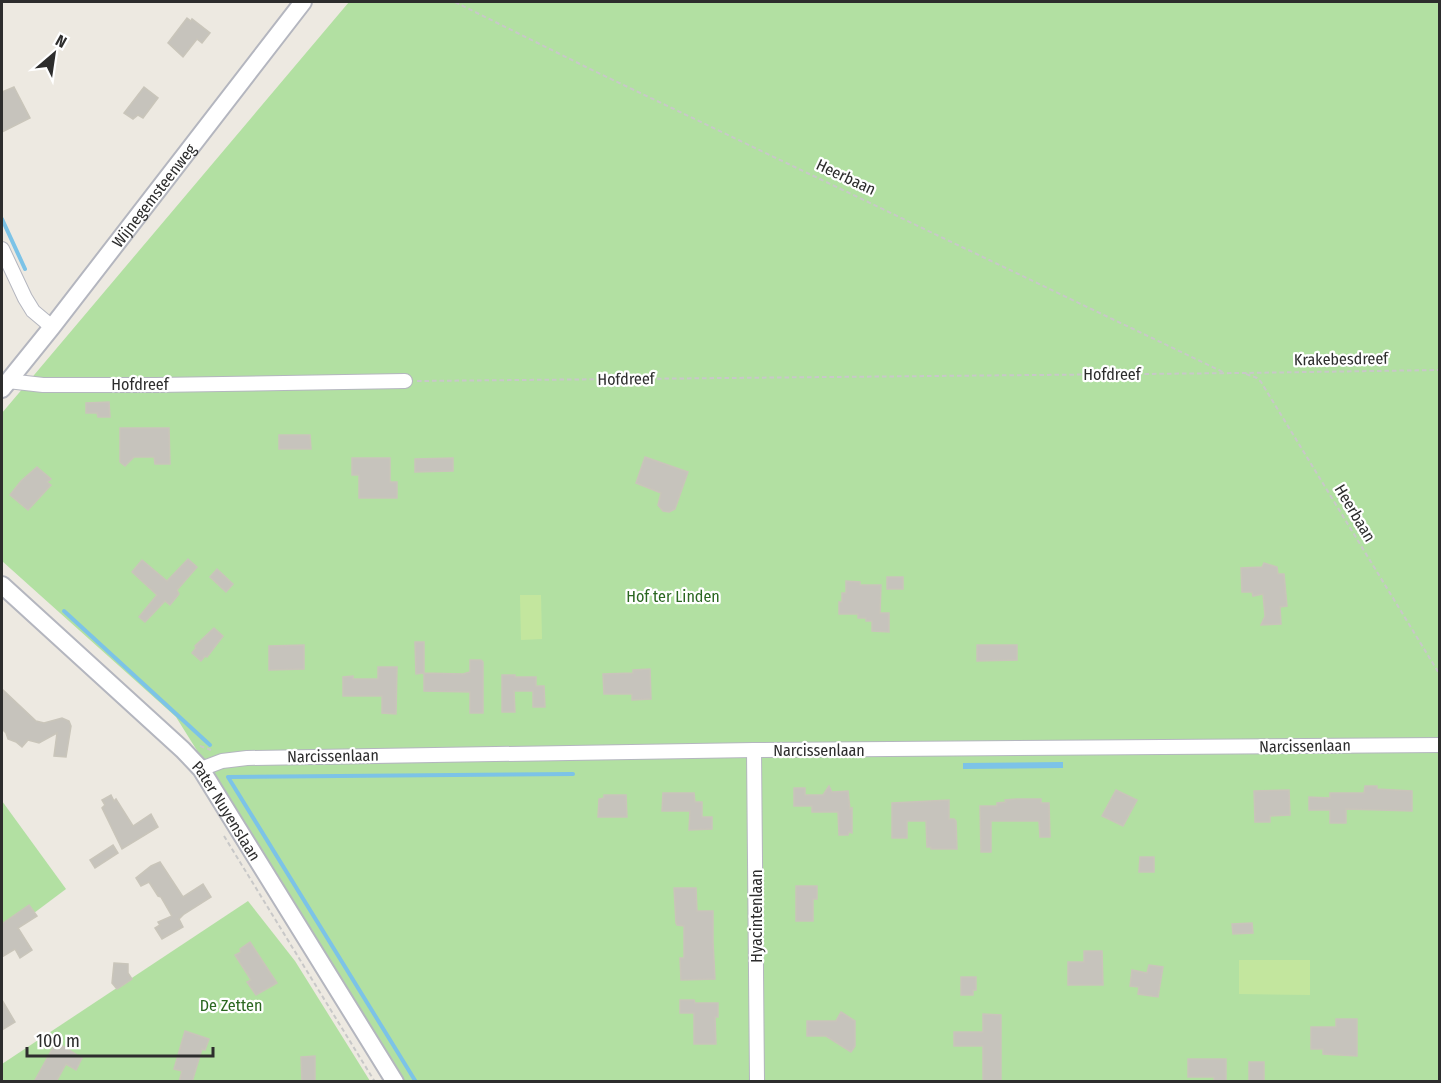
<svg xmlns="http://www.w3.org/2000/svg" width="1441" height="1083" font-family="'Fira Sans Condensed',sans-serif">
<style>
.green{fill:#b2e0a2}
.pitch{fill:#c3e69e}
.water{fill:#7cc3e7}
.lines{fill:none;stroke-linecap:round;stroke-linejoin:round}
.stream{stroke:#7cc3e7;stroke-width:4}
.building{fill:#c6c3bc;stroke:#c9c5ba;stroke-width:1.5}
.minor-casing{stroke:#b4b6bf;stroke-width:16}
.tertiary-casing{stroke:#b4b6bf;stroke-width:20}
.path{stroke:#c8c8c8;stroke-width:2;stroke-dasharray:4.5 3;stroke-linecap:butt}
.minor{stroke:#fff;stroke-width:14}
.tertiary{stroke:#fff;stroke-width:16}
.labels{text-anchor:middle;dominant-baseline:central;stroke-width:4.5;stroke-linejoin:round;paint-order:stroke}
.street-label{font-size:16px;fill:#2d2d2d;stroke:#fff}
.park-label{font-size:16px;fill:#2a6720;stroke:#fff}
</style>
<rect width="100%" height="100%" fill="#ede9e1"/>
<g class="green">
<polygon points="349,2 1439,2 1439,1081 404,1081 176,717 2,561 2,413"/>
<polygon points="2,801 66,889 2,937"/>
<polygon points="248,901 295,961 370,1081 2,1082 2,1064"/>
</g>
<g class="pitch">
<polygon points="520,595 541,595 542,639 521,640"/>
<polygon points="1239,960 1310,960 1310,995 1239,994"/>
</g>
<polygon class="water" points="1063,762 1063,768 963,769 963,763"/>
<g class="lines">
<g class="stream">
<polyline points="2,219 25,269"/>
<polyline points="64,611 210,745"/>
<polyline points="416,1082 228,777 573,774"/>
</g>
</g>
<g class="building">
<polygon points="187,18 191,21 192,19 210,33 202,43 197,39 183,57 168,43"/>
<polygon points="14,87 30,118 2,132 2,92"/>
<polygon points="144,87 158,98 143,118 138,115 133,119 124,113"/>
<polygon points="109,402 110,417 98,417 97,413 86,413 86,403"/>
<polygon points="120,428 169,428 170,464 155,464 154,457 134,457 125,466 120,462"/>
<polygon points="279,435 310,435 311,449 279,449"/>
<polygon points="645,457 688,472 675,509 669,512 663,511 658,505 661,493 636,483"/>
<polygon points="352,458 390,458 390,482 397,482 397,498 359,498 359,475 352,475"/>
<polygon points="453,458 453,471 415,472 415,459"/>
<polygon points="37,467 51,479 47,482 51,485 28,510 10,495 21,481"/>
<polygon points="188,559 197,567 177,590 179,594 170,605 165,601 145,622 139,617 157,595 132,572 142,560 167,581"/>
<polygon points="1264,563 1277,567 1278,574 1284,574 1287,606 1280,607 1281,624 1261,625 1265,616 1263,594 1253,596 1252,592 1242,592 1241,568 1262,567"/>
<polygon points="217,569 233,584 226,592 210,577"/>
<rect x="887" y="577" width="16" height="12"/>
<polygon points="846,581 860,582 860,585 881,585 880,613 889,613 889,632 872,631 872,621 866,621 866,618 858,618 858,614 839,614 839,602 842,602 842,593 846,593"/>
<polygon points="214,628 223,636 207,657 205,656 201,661 192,653 196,648 195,646"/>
<polygon points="415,642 424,642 424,673 463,674 470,672 470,660 481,660 483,662 483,713 470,713 470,692 424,691 424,673 416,674"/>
<polygon points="304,645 304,669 269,670 269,646"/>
<polygon points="977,645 1017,645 1017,660 977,661"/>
<polygon points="378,667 397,667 396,714 382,713 382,696 343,696 343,677 353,676 353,679 378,679"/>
<polygon points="650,669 651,699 632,700 632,694 604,694 603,674 633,673 633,670"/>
<polygon points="502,675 515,675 515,677 536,677 536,686 544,686 545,707 533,707 533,691 514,691 515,712 502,712"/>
<polygon points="2,689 36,721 44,723 62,718 69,721 71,726 66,757 54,756 57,733 39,743 28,740 22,747 16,742 8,739 6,733 2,729"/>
<polygon points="829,786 832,792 848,791 850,809 852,808 852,833 849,832 848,835 839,835 838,812 812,812 812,806 794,806 794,788 805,788 805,795 823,795"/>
<polygon points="1365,786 1377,786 1377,789 1412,791 1412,811 1346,809 1346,823 1330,823 1330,810 1309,810 1309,797 1330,798 1330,793 1364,793"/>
<polygon points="1116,790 1137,800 1123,826 1102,816"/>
<polygon points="1289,790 1290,815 1270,816 1270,822 1255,822 1254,791"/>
<polygon points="663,793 694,793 695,802 702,802 702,817 712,817 712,829 689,830 690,811 662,811"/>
<polygon points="111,795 114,801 116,799 133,826 151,814 158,827 122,849 102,808 105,805 102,800"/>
<polygon points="604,795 626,795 627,817 598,817 599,799 604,798"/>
<polygon points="1017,799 1041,799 1041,803 1049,803 1050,837 1040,837 1039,821 991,821 991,852 981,852 980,806 997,806 997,803 1006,802 1005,800"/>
<polygon points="949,800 949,819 954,819 956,821 957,849 931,849 931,847 927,847 926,821 907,821 907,838 892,838 892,803"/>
<polygon points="113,845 118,853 95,868 90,860"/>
<polygon points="1140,857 1154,857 1154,872 1139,872"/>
<polygon points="160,862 183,897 203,884 211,897 184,914 179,919 183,927 162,939 155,928 160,925 158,922 172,916 161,897 158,896 149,882 141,886 136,878 151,866"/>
<polygon points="796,886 817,886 817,899 813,899 813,921 796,921"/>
<polygon points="674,888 696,888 697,911 713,911 713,942 715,979 681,980 680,958 684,958 684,926 677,925 676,923"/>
<polygon points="29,905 37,916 18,928 32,950 20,958 15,949 2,957 2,924"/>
<polygon points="1252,923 1253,933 1233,934 1232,924"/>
<polygon points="250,942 277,983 256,995 247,982 251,980 235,955 241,952 240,949"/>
<polygon points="1084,951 1102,951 1103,985 1068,985 1068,962 1084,962"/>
<polygon points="114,963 128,964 128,973 132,979 117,989 112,983"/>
<polygon points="1149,965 1163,967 1158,997 1138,994 1139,987 1130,986 1132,970 1147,973"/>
<polygon points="961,977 976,977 976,990 973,990 973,995 961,995"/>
<polygon points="2,1000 15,1022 2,1030"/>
<polygon points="680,1000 694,1000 695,1003 718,1003 718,1017 715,1017 716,1044 694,1044 694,1013 680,1013"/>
<polygon points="841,1012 855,1021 855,1046 851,1052 826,1036 807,1036 807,1021 836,1021"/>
<polygon points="983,1014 1001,1015 1001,1082 983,1082 983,1046 954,1046 954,1032 983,1032"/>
<polygon points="1336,1019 1357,1019 1357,1056 1323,1054 1323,1049 1311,1049 1311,1027 1336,1027"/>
<polygon points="185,1031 209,1039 205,1050 202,1049 192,1082 179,1082 182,1071 174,1069"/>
<polygon points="56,1042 82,1058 76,1070 66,1064 56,1082 34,1082"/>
<polygon points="315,1056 315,1082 302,1082 301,1057"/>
<polygon points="1188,1059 1226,1059 1226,1082 1214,1082 1214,1077 1188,1077"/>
<rect x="1249" y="1062" width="15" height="20"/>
</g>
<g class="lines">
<defs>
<g id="minor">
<polyline points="2,249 25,298 33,311 52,327"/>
<polyline points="8,381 43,385 156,385 405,381"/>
<polyline points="754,750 757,1082"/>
<polyline points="201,769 222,761 247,758 754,750 1440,745"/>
</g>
<g id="tertiary">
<path id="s1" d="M2 389 52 327 303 2"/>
<path id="s2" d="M2 585 183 750 201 769 395 1082"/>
</g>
</defs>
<use href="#minor" class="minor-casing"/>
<use href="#tertiary" class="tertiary-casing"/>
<g class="path">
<polyline points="455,2 586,67 1225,373"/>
<polyline points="1246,374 1257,378 1261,382 1440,675"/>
<polyline points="417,381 1243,373 1440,370"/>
<polyline points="200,746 211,750"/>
<polyline points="224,836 375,1082"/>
</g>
<use href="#minor" class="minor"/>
<use href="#tertiary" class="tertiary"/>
</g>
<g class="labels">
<g class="street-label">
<text transform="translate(846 177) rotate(25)">Heerbaan</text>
<text stroke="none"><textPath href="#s1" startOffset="246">Wijnegemsteenweg</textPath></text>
<text transform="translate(1341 359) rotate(-1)">Krakebesdreef</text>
<text x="1112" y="374">Hofdreef</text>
<text transform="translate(626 379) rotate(-1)">Hofdreef</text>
<text x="140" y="384">Hofdreef</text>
<text transform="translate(1355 513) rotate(59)">Heerbaan</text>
<text transform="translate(1305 746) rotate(-1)">Narcissenlaan</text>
<text x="819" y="750">Narcissenlaan</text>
<text transform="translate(333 756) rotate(-1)">Narcissenlaan</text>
<text stroke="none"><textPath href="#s2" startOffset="320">Pater Nuyenslaan</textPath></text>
<text transform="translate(756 916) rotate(-90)">Hyacintenlaan</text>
</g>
<g class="park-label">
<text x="673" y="596">Hof ter Linden</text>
<text x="231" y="1005">De Zetten</text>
</g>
</g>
<rect width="1441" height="1083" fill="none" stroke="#2d2d2d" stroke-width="6"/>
<g transform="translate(54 54) rotate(29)" stroke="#ffffff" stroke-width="4.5" paint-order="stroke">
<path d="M0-4.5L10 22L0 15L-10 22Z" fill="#2d2d2d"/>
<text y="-9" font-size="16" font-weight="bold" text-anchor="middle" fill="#2d2d2d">N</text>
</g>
<path d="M27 1047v9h186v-9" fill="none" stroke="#2d2d2d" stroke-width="3"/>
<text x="36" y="1047" font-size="18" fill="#2d2d2d" stroke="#ffffff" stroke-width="4.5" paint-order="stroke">100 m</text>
</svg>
